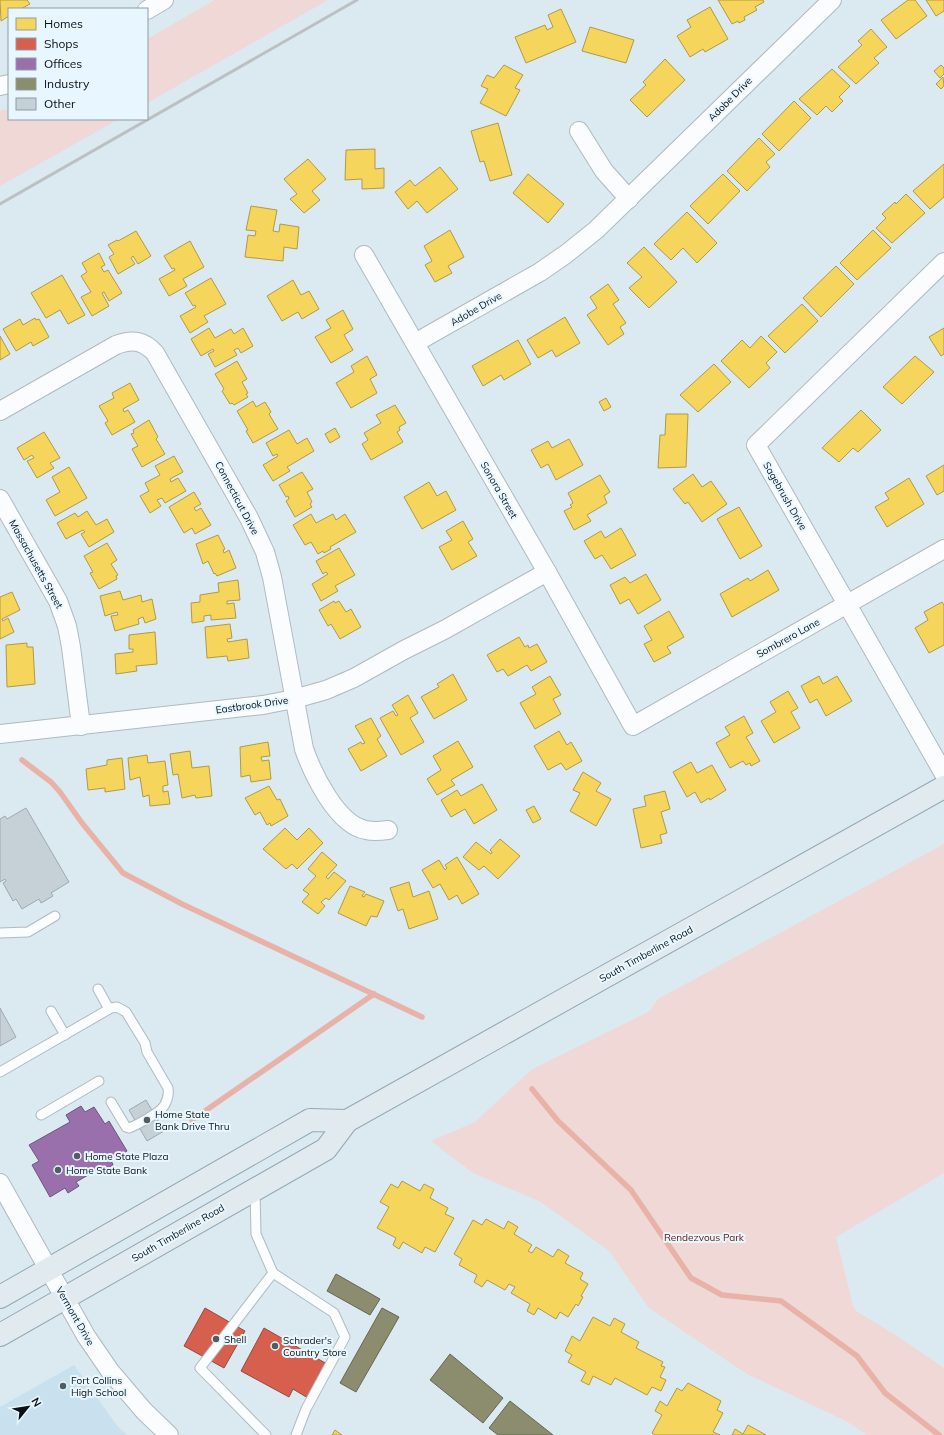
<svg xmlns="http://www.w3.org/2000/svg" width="944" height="1435" font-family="Mulish,sans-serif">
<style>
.built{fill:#c9e0ee}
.green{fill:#efd8d5}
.homes{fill:#f6d55c;stroke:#af9a47}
.shops{fill:#d6604d;stroke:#98483c}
.offices{fill:#9970ab;stroke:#6e547e}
.industry{fill:#8c8c6e;stroke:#656754}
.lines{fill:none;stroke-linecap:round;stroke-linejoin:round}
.stream{stroke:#e8b2a8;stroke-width:5.5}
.building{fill:#c6d0d7;stroke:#9faab0}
.service-casing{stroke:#afbac0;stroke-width:11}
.minor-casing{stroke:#afbac0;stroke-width:20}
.primary-casing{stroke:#94a8b3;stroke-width:24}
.service{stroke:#fafcfd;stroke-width:9}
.minor{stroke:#fafcfd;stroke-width:18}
.primary{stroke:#e0eaef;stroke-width:22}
.rail{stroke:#bcc0c2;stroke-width:3}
.poi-dot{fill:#525d63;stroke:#e8f7ff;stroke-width:1.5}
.labels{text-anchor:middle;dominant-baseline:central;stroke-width:4;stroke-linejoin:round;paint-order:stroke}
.street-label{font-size:10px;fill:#091116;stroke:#e8f7ff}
.poi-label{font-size:10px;fill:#091116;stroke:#e8f7ff;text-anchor:start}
.park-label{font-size:10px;fill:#5f1609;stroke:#e8f7ff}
</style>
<rect width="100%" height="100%" fill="#dbe9f1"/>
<polygon class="built" points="74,1365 118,1427 127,1435 0,1435 0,1407"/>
<g class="green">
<polygon points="215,0 328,0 147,103 147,39"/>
<polygon points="9,109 9,119 119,119 0,186 0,111"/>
<polygon points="944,844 944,1173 836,1237 853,1306 856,1311 897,1336 944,1368 944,1435 867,1435 846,1421 747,1374 649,1308 609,1251 541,1202 473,1173 431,1141 475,1122 531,1070 650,1011 658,999"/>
</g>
<g class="homes">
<polygon points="0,0 27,0 30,4 21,9 9,9 9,16 1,21"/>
<polygon points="718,0 763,0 764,2 755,7 757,10 744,17 745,20 739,23 738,21 732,24"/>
<polygon points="908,0 915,0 927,16 896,39 881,20"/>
<polygon points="926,0 944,0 944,11 936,16"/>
<polygon points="710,7 728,39 705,52 703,49 690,57 677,36 691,27 687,20"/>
<polygon points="561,9 576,42 526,63 515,37 545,25 547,30 553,27 548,15"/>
<polygon points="590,27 634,40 626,63 582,51"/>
<polygon points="871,29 887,47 874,58 879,63 856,84 838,67 862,45 858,41"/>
<polygon points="665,59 685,80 647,117 630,100 646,85 643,82"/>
<polygon points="504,65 523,75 515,88 520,90 506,116 480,103 488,89 481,86 487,75 494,78"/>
<polygon points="941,65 944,68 944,74 940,78 934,71"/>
<polygon points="832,69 850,86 839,97 843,101 832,112 826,106 817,115 799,99"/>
<polygon points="943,77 944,86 941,89 936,84"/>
<polygon points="794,101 811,118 779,151 762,134"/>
<polygon points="498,123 512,175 490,181 484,161 480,162 471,131"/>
<polygon points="759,138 775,154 766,162 770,167 747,191 727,171"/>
<polygon points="375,149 375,169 384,168 384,188 362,189 362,179 345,180 346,150"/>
<polygon points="308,159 326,179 312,191 320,200 304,213 290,199 297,194 284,179"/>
<polygon points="944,164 944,197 930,209 913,191"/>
<polygon points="440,167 458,189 427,213 417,201 408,209 395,192 410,180 415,186"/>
<polygon points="528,174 564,204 548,223 513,193"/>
<polygon points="723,174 740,191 708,224 690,206"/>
<polygon points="906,194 925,213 892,243 876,228 886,218 882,214 895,202 896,204"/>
<polygon points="251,206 277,210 273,231 279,232 280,224 299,227 297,249 284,247 283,261 245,257 248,235 255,236 256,231 246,230"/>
<polygon points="687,212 717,243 697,263 683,248 671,260 654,244"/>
<polygon points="450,230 464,257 448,266 452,273 435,282 425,265 432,261 424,246"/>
<polygon points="873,230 891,248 857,280 840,263"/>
<polygon points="136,231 151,256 138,264 133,256 131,258 135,264 118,274 109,257 114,254 108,245 117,240 118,241"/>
<polygon points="190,241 204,267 183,279 187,286 169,296 159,279 175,270 174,268 172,269 164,256"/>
<polygon points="644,247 677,282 649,308 629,288 642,277 627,263"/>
<polygon points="99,253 105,265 101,267 104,272 108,270 122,293 109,301 104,292 102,293 109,306 92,316 81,297 91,292 81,276 87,272 82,263"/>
<polygon points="836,266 854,284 821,317 803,298"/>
<polygon points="62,275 85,315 68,324 60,310 46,318 31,293"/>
<polygon points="211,278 226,304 204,316 208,322 190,333 180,316 196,307 195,305 193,306 185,293"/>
<polygon points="293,280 301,295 309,291 319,309 302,319 298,312 282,321 267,296"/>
<polygon points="608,284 619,300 613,304 626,323 620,327 624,334 608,345 587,315 597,308 590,297"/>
<polygon points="802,304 818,321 785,353 768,336"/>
<polygon points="343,310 353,329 344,335 353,350 331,363 315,337 331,328 326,320"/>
<polygon points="565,317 580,343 556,357 552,350 538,358 527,340"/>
<polygon points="35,318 36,320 39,319 49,337 33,346 31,342 16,351 3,329 20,319 23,325"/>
<polygon points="209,328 215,338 231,329 234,334 243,328 253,346 241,353 238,348 234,350 237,355 215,367 208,354 214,351 213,349 201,356 191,339"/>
<polygon points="944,328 944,354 941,356 929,337"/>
<polygon points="0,336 10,354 0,360"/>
<polygon points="761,336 777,352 766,363 770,368 749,388 721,361 742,340 750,348"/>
<polygon points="518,340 531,364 504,380 501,375 483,386 472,366"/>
<polygon points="367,356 377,375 370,379 377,393 351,408 336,383 354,372 351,366"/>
<polygon points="915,356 934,372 902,404 883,387"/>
<polygon points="237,361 247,379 242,382 248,393 246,394 248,397 234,405 232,403 230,404 222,391 224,389 215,374"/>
<polygon points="714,364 731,382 698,412 680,395"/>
<polygon points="130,383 139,400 123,409 124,412 128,410 135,422 112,435 105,423 108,421 99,406 114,398 112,393"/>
<polygon points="606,398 611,407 604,411 599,402"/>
<polygon points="253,401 256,407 265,402 271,412 269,414 278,429 253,443 246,431 248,430 237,411"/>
<polygon points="395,405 406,423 399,427 400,430 397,432 403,442 371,460 362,444 368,440 364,433 381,423 376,415"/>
<polygon points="861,410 881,430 858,452 853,448 839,462 822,448"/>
<polygon points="666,414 688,414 686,467 658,468 660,435 665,435"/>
<polygon points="149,420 158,437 156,439 165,454 142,467 132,449 138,446 131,434 134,433 133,430"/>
<polygon points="335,428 340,437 330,443 325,434"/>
<polygon points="289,430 297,444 307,438 314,451 287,467 290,471 273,481 263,465 278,456 277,454 273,456 266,443"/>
<polygon points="44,432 60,458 50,463 54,468 37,478 27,461 34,458 32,455 24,460 17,448"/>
<polygon points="569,439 583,465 556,480 548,464 541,468 531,450 548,441 552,448"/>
<polygon points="174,456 183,472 170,479 171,482 178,478 186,491 165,503 162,498 157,500 161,506 150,513 140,496 149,491 145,483 160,475 155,466"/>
<polygon points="944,465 944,491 937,495 926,476"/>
<polygon points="69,467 87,498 55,516 46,500 60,492 52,477"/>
<polygon points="302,472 313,489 307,492 312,502 310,504 312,507 295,517 286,501 289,499 288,496 286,497 279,485"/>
<polygon points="693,474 702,487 711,481 727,504 702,522 688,502 685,504 673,489"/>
<polygon points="600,475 610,492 604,496 607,503 587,515 591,521 574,530 564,511 572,507 570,505 573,503 568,493"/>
<polygon points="909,478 924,504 887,527 875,507 889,499 885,493"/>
<polygon points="429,482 437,496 446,491 456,510 422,529 404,497"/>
<polygon points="194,492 201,504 194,508 196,511 201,508 211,525 195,534 192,528 184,533 169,507"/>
<polygon points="739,507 762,546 740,559 717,519"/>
<polygon points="87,511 96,525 107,519 114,532 89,547 81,534 85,532 83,530 66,539 57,523 75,513 78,517"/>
<polygon points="311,514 316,523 333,514 336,520 345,514 356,532 330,547 331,549 324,553 323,551 318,554 311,542 305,545 293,525"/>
<polygon points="463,521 473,539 468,542 477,556 452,570 439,547 452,540 446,531"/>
<polygon points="621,528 636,555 611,569 602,555 595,559 584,541 601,531 605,538"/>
<polygon points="218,535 225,549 223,550 224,553 229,550 236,568 217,576 215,573 214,574 208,561 203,564 196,544"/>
<polygon points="107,543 117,560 111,564 118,575 116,576 117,579 99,589 90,573 93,572 84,556"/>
<polygon points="339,548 355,575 335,586 338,591 321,601 312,584 328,574 326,572 323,574 316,561"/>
<polygon points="768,570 779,590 732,617 720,594 748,578 750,581"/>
<polygon points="646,574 661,600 638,614 629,599 620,604 610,585 625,577 630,583"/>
<polygon points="238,580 240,600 227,601 227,604 234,603 236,618 211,620 211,615 204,616 204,621 192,623 191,603 200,602 200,595 219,592 218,583"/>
<polygon points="120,591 123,600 141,595 142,602 152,599 156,619 145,623 143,617 138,619 139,624 115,631 111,616 118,615 117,612 105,616 100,596"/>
<polygon points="12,592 20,610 2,619 3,621 8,618 14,632 0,639 0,597"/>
<polygon points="334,601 335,603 339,601 346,612 351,609 361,627 340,639 331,624 328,626 319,610"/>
<polygon points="942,602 944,605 944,645 929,653 915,628 928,620 924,612"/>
<polygon points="669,611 684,637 667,647 671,653 654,662 644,644 652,640 644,626"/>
<polygon points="230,624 232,638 227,639 228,642 247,639 249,658 228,661 227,656 207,658 205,627"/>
<polygon points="155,632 157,664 136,666 137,671 116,674 115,654 133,652 133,649 129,649 129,635"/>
<polygon points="519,637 525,647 528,645 529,648 537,644 547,662 531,671 527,665 508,676 503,669 497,672 487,655"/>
<polygon points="27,643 27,647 33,647 35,684 7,687 6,645"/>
<polygon points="453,674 467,700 434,719 421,697 439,687 437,684"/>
<polygon points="550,676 561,695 553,699 561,714 535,729 520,703 536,694 532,687"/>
<polygon points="819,676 823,684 837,676 852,701 826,716 817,699 810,703 801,686"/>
<polygon points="788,691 798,708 791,712 800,728 774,743 761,721 776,712 770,702"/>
<polygon points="408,695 418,713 410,718 424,742 401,755 380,718 393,711 396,716 398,715 392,705"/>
<polygon points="744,716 753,733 746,737 760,761 751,766 750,763 746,765 743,761 730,768 716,743 730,735 725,727"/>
<polygon points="371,718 381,736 377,739 387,756 361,771 348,749 361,742 362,744 365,743 355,726"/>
<polygon points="559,731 567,745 571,742 582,761 566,770 561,763 548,770 534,746"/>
<polygon points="458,741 473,767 451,780 455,785 437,795 427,779 441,770 433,756"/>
<polygon points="268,742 270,756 261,757 262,761 269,760 271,779 251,782 250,775 241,777 240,747"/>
<polygon points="190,751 192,768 209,766 212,796 196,798 195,795 182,798 178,774 173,775 170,754"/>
<polygon points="147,755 148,763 165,761 168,785 163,786 163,792 168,791 170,804 150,806 149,795 143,797 140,777 130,780 128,758"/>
<polygon points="122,758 125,789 105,792 105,788 88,790 86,769 107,765 107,760"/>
<polygon points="691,762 697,773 712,765 726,790 710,800 709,798 701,803 695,792 687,797 673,772"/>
<polygon points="583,772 601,783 596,791 611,799 596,826 570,811 580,793 573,790"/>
<polygon points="482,784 497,810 474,824 465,809 451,817 441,800 457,790 461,796"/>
<polygon points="269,786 277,800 280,799 288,816 271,826 270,823 267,825 260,812 255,815 245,798"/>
<polygon points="665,791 670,809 661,812 667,833 660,835 662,843 641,848 633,809 646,806 644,796"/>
<polygon points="534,806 541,819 533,823 526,810"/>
<polygon points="285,828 297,840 309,828 323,843 297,869 292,864 286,869 263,849"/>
<polygon points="500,839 520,856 498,879 484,866 479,870 463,857 476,842 491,854 492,852 490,850"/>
<polygon points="322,852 337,865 326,877 328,879 334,872 346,881 329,900 326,898 321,902 325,906 318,914 302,902 309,894 303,890 316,876 308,869"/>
<polygon points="457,857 479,894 462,904 457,895 449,900 440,884 433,888 422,870 439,860 445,870 447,868 445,865"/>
<polygon points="409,882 413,897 429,891 438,919 409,929 403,909 398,911 390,888"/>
<polygon points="350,886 365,892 362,896 364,897 366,894 384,901 377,917 371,916 366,926 338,913"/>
<polygon points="402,1181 420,1191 424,1184 434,1189 430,1198 448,1208 445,1214 454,1218 435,1252 425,1247 422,1253 403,1242 399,1249 393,1245 396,1238 377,1228 389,1207 380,1202 391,1184 398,1188"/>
<polygon points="486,1219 504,1229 508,1221 518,1227 514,1234 532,1245 528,1251 532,1253 536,1247 553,1257 558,1249 569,1256 565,1263 583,1273 580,1279 588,1284 581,1296 583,1297 578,1306 576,1304 568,1317 560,1312 556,1319 538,1308 534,1315 527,1311 530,1304 511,1293 515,1287 509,1284 505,1290 487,1280 482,1287 474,1282 477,1275 459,1265 462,1259 454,1254 473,1220 482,1225"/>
<polygon points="593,1317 610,1326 614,1318 625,1324 621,1332 639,1342 636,1348 663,1362 661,1366 665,1367 660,1377 666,1380 661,1391 652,1387 647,1395 615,1378 611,1385 593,1376 589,1385 581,1381 586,1372 568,1362 572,1355 565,1351 572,1336 580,1341"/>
<polygon points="688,1383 721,1401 717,1410 723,1413 713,1432 720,1435 655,1435 652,1433 662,1415 655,1411 660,1401 667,1406 677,1388 682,1391"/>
<polygon points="748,1425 766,1435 732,1435 735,1429 743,1434"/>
<polygon points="335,1430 342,1435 332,1435"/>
</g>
<g class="shops">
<polygon points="205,1308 245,1331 224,1368 184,1346"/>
<polygon points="264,1328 327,1364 308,1398 293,1389 289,1397 241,1371"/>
</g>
<polygon class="offices" points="81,1106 85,1112 94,1107 105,1124 109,1121 127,1151 111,1160 113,1165 99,1173 97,1170 76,1182 79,1186 68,1193 65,1188 50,1197 32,1165 39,1161 29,1145 70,1122 66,1115"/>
<g class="industry">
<polygon points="336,1274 380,1299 370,1315 327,1291"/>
<polygon points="382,1308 399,1317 356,1392 340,1383"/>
<polygon points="450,1354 503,1398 483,1423 430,1380"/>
<polygon points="510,1401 553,1435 498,1435 489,1428"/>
</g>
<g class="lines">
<g class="stream">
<polyline points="22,760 51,782 60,792 82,823 123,873 182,904 422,1017"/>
<polyline points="532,1089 558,1121 631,1190 691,1278 722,1295 781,1301 857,1356 885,1393 939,1435"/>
<polyline points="192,1120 374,994"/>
</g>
</g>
<g class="building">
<polygon points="26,808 69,882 51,893 53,896 41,903 39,899 22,909 16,899 13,901 3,883 6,881 5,879 0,882 0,819 5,816 7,819"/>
<polygon points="0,1008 16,1037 0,1046"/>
<polygon points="146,1100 164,1131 147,1141 129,1110"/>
</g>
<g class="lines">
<defs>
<g id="service">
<polyline points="0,933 28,932 55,916"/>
<polyline points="98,989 109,1009"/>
<polyline points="51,1011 65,1035"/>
<path d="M0 1072 111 1008 117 1007 126 1012 145 1043 147 1052 168 1088C169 1094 167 1101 164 1106 159 1113 137 1125 129 1128L126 1127 111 1102"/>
<polyline points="41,1115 99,1081"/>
<polyline points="255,1191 256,1234 273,1273 334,1313 345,1337 306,1409 296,1435"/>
<polyline points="266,1435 200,1368 273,1273"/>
</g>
<g id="minor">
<polyline points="147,10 164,0"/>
<polyline points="0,86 9,84"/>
<polyline points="579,131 604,171 629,199"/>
<polyline points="364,255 547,572 633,726 944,549"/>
<polyline points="944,262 756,445 944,774"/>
<polyline points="415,343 540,272 566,254 596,230 832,0"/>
<path d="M0 411 116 345C132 339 143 340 155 353L249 518 265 552 272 577 304 749C313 774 337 825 366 830 374 832 381 831 388 830"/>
<polyline points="0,499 58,601 67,626 71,647 81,726"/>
<polyline points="0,734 263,705 294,699 326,690 354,678 404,650 444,630 547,572"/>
<polyline points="0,1183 86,1336 110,1371 144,1411 169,1435"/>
</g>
<g id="primary">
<polyline points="0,1297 310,1120 347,1121"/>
<polyline points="0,1335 326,1149 347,1121 944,787"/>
</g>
</defs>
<use href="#service" class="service-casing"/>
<use href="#minor" class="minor-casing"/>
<use href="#primary" class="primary-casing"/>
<use href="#service" class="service"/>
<use href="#minor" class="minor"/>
<use href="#primary" class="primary"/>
<polyline class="rail" points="0,204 357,0"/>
</g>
<g class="poi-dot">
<circle cx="147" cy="1120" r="4"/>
<circle cx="77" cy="1156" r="4"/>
<circle cx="58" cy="1170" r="4"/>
<circle cx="216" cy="1339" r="4"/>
<circle cx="275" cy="1346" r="4"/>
<circle cx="63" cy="1386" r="4"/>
</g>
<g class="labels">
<g class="street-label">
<text transform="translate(730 99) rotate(-45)">Adobe Drive</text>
<text transform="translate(476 309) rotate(-30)">Adobe Drive</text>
<text transform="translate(499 490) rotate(60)">Sonora Street</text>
<text transform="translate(785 496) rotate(60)">Sagebrush Drive</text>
<text transform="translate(237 498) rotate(62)">Connecticut Drive</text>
<text transform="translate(36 564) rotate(61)">Massachusetts Street</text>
<text transform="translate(788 638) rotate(-29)">Sombrero Lane</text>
<text transform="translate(252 705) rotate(-8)">Eastbrook Drive</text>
<text transform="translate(646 954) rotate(-29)">South Timberline Road</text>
<text transform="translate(178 1233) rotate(-30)">South Timberline Road</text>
<text transform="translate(75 1316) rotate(60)">Vermont Drive</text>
</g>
<g class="poi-label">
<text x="155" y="1114">Home State<tspan x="155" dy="12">Bank Drive Thru</tspan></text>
<text x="85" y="1156">Home State Plaza</text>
<text x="66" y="1170">Home State Bank</text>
<text x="224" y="1339">Shell</text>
<text x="283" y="1340">Schrader's<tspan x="283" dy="12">Country Store</tspan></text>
<text x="71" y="1380">Fort Collins<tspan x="71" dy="12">High School</tspan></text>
</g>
<g class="park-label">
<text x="704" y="1237">Rendezvous Park</text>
</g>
</g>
<rect x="8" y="8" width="140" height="112" fill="#e8f7ff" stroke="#8f9ba2"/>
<rect x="16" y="18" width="20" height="12" fill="#f6d55c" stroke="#8f9ba2"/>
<text x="44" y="28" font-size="12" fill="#091116">Homes</text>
<rect x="16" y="38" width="20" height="12" fill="#d6604d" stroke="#8f9ba2"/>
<text x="44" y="48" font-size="12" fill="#091116">Shops</text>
<rect x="16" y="58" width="20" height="12" fill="#9970ab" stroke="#8f9ba2"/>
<text x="44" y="68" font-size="12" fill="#091116">Offices</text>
<rect x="16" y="78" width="20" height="12" fill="#8c8c6e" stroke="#8f9ba2"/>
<text x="44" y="88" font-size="12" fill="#091116">Industry</text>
<rect x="16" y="98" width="20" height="12" fill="#c6d0d7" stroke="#8f9ba2"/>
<text x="44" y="108" font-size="12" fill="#091116">Other</text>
<g transform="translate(28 1407) rotate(60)" stroke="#e8f7ff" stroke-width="3" paint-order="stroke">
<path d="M0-3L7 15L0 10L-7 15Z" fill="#091116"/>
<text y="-6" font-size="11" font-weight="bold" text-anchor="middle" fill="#091116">N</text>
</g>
</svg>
